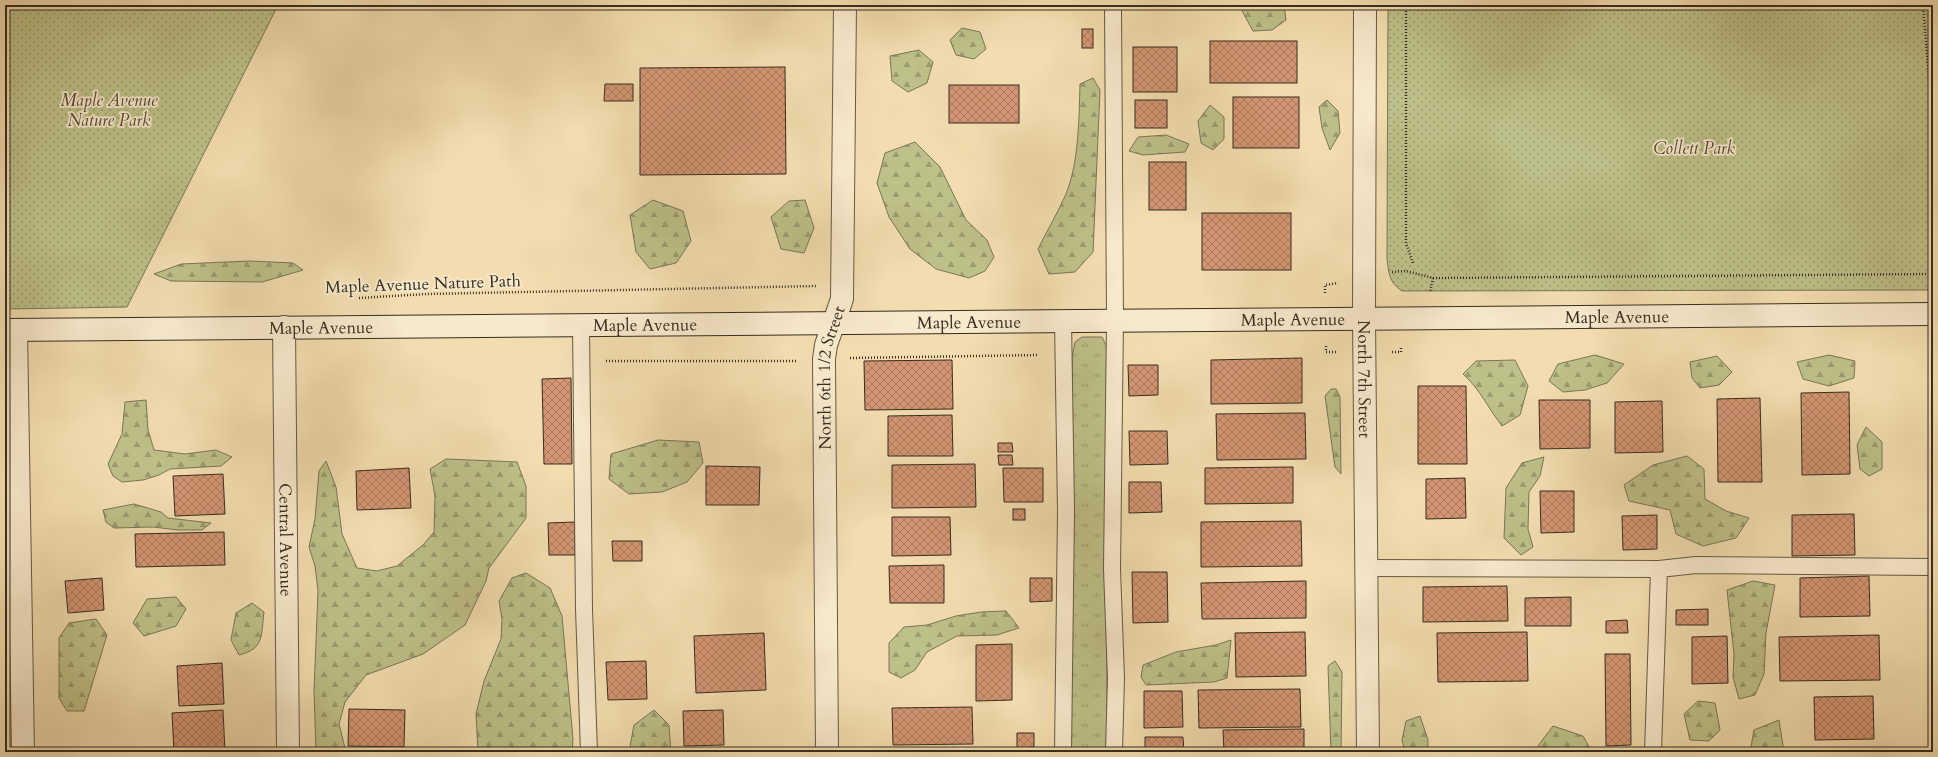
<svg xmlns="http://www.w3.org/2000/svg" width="1938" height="757" font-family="Cardo,serif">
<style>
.grass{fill:url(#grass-tufts);stroke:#7a7654}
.forest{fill:url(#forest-firs);stroke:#7a7654}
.park{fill:url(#park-dots);stroke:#7a7654}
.building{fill:url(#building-cross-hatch);stroke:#372d20}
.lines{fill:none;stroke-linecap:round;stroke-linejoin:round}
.service-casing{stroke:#665944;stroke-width:18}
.minor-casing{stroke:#665944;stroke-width:24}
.secondary-casing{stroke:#372d20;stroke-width:24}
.path{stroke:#372d20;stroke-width:2.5;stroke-dasharray:1 2;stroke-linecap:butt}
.service{stroke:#f7e9cc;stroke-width:16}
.minor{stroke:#f7e9cc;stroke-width:22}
.secondary{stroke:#f7e9cc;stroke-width:22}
.labels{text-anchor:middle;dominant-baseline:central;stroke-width:3.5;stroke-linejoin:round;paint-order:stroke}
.park-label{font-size:17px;font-style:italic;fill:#524a35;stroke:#f7e9cc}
.street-label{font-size:17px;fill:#372d20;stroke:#f7e9cc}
</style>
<defs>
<pattern id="grass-tufts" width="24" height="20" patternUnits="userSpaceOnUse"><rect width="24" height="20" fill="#bec089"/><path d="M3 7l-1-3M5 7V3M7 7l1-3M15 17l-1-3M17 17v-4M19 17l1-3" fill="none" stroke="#9b9c70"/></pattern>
<pattern id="forest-firs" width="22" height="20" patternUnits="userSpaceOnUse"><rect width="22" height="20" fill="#bec089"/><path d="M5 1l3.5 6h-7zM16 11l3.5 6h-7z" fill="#9b9c70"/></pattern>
<pattern id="park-dots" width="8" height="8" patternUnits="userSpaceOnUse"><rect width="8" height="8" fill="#bec089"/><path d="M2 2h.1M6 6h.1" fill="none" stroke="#9b9c70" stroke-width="1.8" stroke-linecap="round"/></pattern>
<pattern id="building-cross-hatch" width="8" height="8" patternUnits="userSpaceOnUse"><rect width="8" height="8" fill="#d39573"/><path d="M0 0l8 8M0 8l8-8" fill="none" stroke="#ac7a5e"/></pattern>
</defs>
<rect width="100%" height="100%" fill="#f3ddb0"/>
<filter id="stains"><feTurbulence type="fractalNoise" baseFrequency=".005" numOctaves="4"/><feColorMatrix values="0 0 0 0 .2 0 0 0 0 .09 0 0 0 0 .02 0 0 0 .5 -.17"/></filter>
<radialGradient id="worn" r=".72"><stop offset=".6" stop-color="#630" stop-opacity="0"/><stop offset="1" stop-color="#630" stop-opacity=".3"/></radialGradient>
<polygon class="grass" points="1082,337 1102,337 1106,345 1107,354 1107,752 1069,752 1073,509 1072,358 1075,342"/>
<g class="forest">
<polygon points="1246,5 1284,5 1286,20 1272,30 1253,31 1241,9"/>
<polygon points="962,28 980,32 986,49 974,59 956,55 950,40"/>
<polygon points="919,50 933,62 927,83 908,92 892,81 890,56"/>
<path d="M1093 78 1100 90 1093 252 1075 272 1049 274 1038 249C1047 231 1058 212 1066 194 1079 162 1079 118 1080 84Z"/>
<polygon points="1327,100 1338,111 1340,133 1330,150 1322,128 1319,107"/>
<polygon points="1210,105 1224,117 1224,139 1213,150 1201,143 1198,121"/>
<polygon points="1166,135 1189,144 1185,152 1143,155 1129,151 1138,137"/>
<polygon points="915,142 940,167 966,220 987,240 994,257 985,271 969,278 936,269 910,249 889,217 877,183 885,153"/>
<polygon points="653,200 683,211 691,241 676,263 650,269 636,252 630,215"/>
<polygon points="805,200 814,228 804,253 781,249 771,217 789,201"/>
<polygon points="250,261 293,263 303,270 262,282 171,281 154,274 181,264"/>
<polygon points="1595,355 1624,364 1607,383 1585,390 1563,392 1549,381 1558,364"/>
<polygon points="1829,355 1855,361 1854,378 1829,386 1803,379 1797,362"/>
<polygon points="1717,356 1732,372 1719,385 1700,388 1692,378 1690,362"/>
<path d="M1515 360 1528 386 1520 415 1502 426C1488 408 1480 389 1463 374L1476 361Z"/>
<polygon points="1331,389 1336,389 1340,397 1341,474 1335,467 1325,396"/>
<polygon points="146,400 148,430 154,450 185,454 216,450 232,457 221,466 170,469 159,475 143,480 122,482 113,476 108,464 122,434 125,402"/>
<polygon points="1866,427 1882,442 1882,469 1869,476 1860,469 1857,445"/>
<polygon points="658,440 699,442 703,463 687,482 662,492 629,494 609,479 611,454"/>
<polygon points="1687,456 1704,469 1705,499 1726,511 1749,518 1736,538 1703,546 1676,534 1670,510 1629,501 1624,485 1653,465"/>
<polygon points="1544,457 1540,476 1529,492 1528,529 1533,547 1521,555 1504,538 1506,488 1522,463"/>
<polygon points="446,459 517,462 526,486 526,518 489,568 486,581 465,625 423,654 366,675 345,702 339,724 346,752 316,752 314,691 318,591 315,566 309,547 315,519 319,471 326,461 336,487 342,534 357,568 377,571 397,566 423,545 434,532 435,496 430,469"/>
<polygon points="134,504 161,512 168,518 211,523 202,530 178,530 153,527 114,528 106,522 103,510"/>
<polygon points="526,573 550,588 562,616 573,739 572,752 478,752 476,714 484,681 501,639 502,619 499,601 512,578"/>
<polygon points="1753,581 1775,585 1766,633 1764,674 1755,695 1739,699 1733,677 1734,654 1727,590"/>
<polygon points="176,597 186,609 176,626 144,636 133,623 147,599"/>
<path d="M252 603 264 612C261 634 265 649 239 655L231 640 236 613Z"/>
<polygon points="1006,611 1019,628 997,635 957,636 927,652 915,670 901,678 889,672 889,643 904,627 927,625 956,616 981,612"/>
<polygon points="96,619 107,635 84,711 67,711 59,698 59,638 69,623"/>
<polygon points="1231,640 1227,678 1214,682 1146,685 1141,677 1143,665 1176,652 1216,645"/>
<polygon points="1335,661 1342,672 1341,752 1331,752 1328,666"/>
<polygon points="1698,701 1715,703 1720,730 1709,741 1690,740 1684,714"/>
<polygon points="654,710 669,725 671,752 629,752 634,725"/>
<polygon points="1420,716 1428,740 1428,752 1405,752 1402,740 1406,721"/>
<polygon points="1779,720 1784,752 1750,752 1754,730"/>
<polygon points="1553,726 1583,736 1592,752 1541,752 1538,746"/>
</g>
<g class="park">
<polygon points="5,5 278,5 127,307 5,309"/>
<path d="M1388 5H1933V290L1402 291C1389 282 1389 274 1387 259Z"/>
</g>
<g class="building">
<rect x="1082" y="29" width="11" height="19"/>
<rect x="1210" y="41" width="87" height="42"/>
<rect x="1133" y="47" width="44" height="45"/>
<polygon points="785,67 786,174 640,175 640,68"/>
<polygon points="605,84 633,84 633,101 604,101"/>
<rect x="949" y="85" width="70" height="38"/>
<rect x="1233" y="97" width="66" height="51"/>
<rect x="1135" y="100" width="32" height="28"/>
<rect x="1149" y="162" width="37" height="48"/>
<rect x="1202" y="213" width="89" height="57"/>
<polygon points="1302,358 1302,403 1211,404 1211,360"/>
<polygon points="952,360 953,409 865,410 864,361"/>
<polygon points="1128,365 1158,365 1158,395 1129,396"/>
<polygon points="571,378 572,464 544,464 542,379"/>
<polygon points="1418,386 1466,386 1467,464 1418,464"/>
<polygon points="1849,392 1850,474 1802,475 1801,393"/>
<polygon points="1760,398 1762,482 1718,482 1717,399"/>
<polygon points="1539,400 1590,400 1590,448 1540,449"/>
<polygon points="1662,401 1663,452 1615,453 1615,402"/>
<polygon points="1305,413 1306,459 1217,460 1216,414"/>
<polygon points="952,415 953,456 888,456 888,416"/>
<polygon points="1129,431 1167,431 1168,464 1130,465"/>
<polygon points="998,443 1012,443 1013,452 998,452"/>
<polygon points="998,455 1012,455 1013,465 999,465"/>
<polygon points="975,464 976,507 892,508 892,465"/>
<polygon points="706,466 760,467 759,505 706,505"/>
<polygon points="1293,467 1293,503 1205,504 1205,468"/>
<polygon points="409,468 411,508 357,510 356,471"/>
<polygon points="1003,468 1043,468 1043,502 1004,502"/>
<polygon points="223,474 225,514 175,516 173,476"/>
<polygon points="1465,478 1466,518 1426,519 1426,479"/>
<polygon points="1129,482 1161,482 1162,512 1129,513"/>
<polygon points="1540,491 1574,491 1574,532 1541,533"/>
<rect x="1013" y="509" width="12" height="11"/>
<polygon points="1854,514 1855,555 1792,556 1792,515"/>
<polygon points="1657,515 1657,549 1623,550 1622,516"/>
<polygon points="892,517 950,517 951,555 892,556"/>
<polygon points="1301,521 1302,566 1201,567 1201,522"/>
<polygon points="575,522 575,555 549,555 548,523"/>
<polygon points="224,532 225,565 136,567 135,534"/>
<polygon points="612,541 642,541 642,561 613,561"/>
<polygon points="944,565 944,603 890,603 889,566"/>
<polygon points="1132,572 1167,572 1168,622 1133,623"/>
<polygon points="1869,576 1870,616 1800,617 1800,578"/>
<polygon points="102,578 104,610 68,613 65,581"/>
<polygon points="1030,578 1052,578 1052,601 1030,602"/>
<polygon points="1306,581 1306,618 1202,619 1201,583"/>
<polygon points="1507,586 1508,621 1423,622 1423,587"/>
<polygon points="1571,597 1571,626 1525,626 1525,598"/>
<polygon points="1708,609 1708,625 1676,625 1676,610"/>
<polygon points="1627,620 1628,633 1606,633 1606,621"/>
<polygon points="1305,632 1306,676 1236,677 1235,633"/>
<polygon points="1527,632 1528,681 1438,682 1437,633"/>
<polygon points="764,633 766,690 696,693 694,636"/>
<polygon points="1879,635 1880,680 1780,681 1779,637"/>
<polygon points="1727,636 1728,683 1692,684 1692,637"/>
<polygon points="1012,644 1012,700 976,701 976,645"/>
<polygon points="1605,654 1630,654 1631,745 1606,746"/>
<polygon points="646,661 647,699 608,700 606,662"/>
<polygon points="222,663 224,704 179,706 177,666"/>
<polygon points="1300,689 1301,727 1199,728 1198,690"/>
<polygon points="1144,691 1182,691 1183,727 1144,728"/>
<polygon points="1873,696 1874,739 1815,740 1814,697"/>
<polygon points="972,707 973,744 893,745 892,708"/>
<polygon points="349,709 405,710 404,747 348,746"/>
<polygon points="223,710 225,752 174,752 172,713"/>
<polygon points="723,710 724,745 684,746 683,711"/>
<polygon points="1304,729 1304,752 1224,752 1223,730"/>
<polygon points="1017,733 1034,733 1034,747 1017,748"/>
<polygon points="1145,737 1183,737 1184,752 1145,752"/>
<polygon points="1877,748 1877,752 1801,752 1801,749"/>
<polygon points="1500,751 1500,752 1438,752"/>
</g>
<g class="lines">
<defs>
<g id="service">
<polyline points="1113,5 1115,320 1112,569 1116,678 1114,752"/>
<polyline points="1063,320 1066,511 1063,752"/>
<polyline points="581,324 584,609 589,752"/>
<polyline points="1366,568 1659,569"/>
<polyline points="1653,752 1659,569 1696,565 1933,567"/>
</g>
<g id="minor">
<path id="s1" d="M1365 5 1364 317 1368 752"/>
<path id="s2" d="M284 327 288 752"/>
<polyline points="16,330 23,752"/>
<path id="s3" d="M827 752 824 359 826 345 842 299 845 5"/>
</g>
<g id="secondary">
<path id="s4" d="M5 330 1933 314"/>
</g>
</defs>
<use href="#service" class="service-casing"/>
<use href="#minor" class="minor-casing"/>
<use href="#secondary" class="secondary-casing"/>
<g class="path">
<polyline points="1406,5 1406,243 1413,263"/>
<polyline points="1923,5 1933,131"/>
<polyline points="5,12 10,5"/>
<polyline points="1392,272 1406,271 1433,278 1430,292"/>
<polyline points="1433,278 1933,274"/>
<polyline points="1325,293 1325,285 1338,283"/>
<polyline points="359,298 427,294 816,286"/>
<polyline points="1326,346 1326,352 1337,352"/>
<polyline points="1392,352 1401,352 1401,346"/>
<polyline points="850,358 1039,355"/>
<polyline points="606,361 796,361"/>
</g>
<use href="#service" class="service"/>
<use href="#minor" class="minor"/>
<use href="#secondary" class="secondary"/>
</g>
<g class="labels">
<g class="park-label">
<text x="109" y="100">Maple Avenue<tspan x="109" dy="20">Nature Park</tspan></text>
<text x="1694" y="148">Collett Park</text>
</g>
<g class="street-label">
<text transform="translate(423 284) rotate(-2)">Maple Avenue Nature Path</text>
<text stroke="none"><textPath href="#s4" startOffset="1612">Maple Avenue</textPath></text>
<text stroke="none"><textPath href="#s4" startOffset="1288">Maple Avenue</textPath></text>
<text stroke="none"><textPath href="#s4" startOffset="964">Maple Avenue</textPath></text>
<text stroke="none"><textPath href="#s4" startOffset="640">Maple Avenue</textPath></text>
<text stroke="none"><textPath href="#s4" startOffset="316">Maple Avenue</textPath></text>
<text stroke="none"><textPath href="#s3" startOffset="375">North 6th 1/2 Street</textPath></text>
<text stroke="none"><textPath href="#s1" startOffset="374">North 7th Street</textPath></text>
<text stroke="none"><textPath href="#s2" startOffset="213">Central Avenue</textPath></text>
</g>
</g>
<rect width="1938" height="757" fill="none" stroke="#f3ddb0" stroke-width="20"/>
<rect x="6" y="6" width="1926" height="745" fill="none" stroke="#372d20" stroke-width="2"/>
<rect x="10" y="10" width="1918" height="737" fill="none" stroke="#372d20"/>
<rect width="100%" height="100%" filter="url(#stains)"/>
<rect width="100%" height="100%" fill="url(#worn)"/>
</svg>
